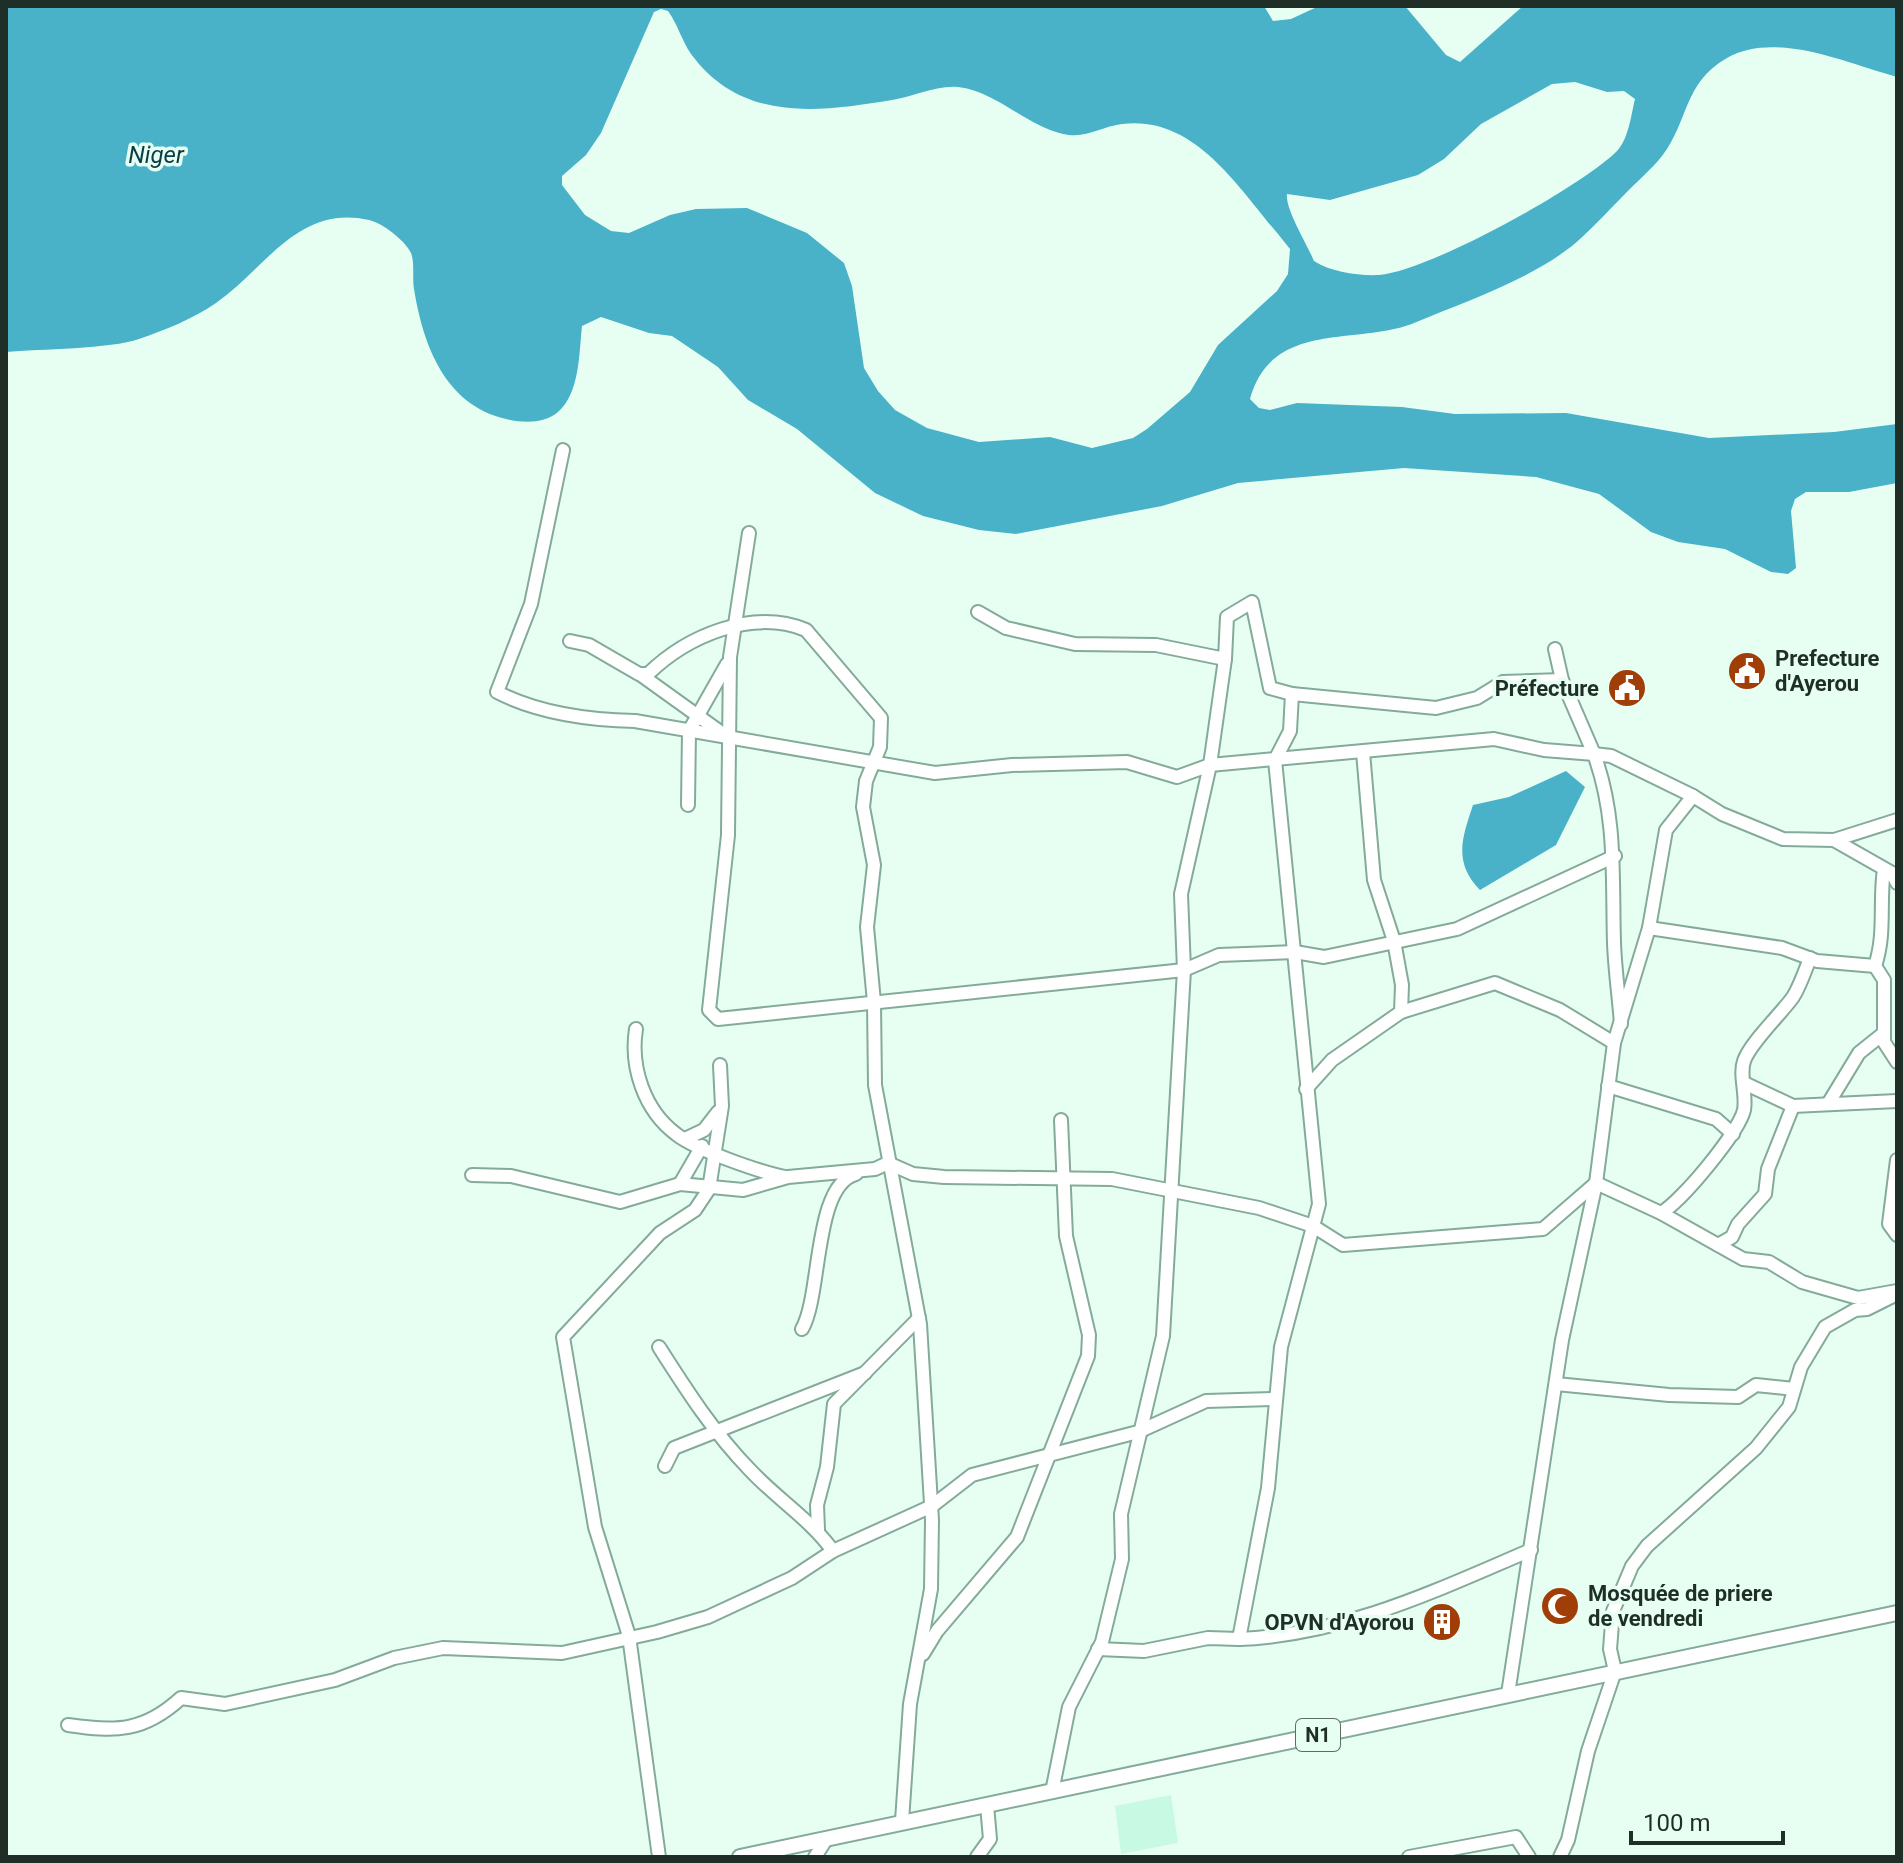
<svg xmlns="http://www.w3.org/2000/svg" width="1903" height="1863" font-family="Roboto,sans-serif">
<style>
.built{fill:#c8f9e3}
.water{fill:#49b2c9;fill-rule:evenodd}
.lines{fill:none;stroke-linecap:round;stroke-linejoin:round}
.minor-casing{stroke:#84ab99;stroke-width:16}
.major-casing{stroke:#84ab99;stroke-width:18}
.minor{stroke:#fff;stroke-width:12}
.major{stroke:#fff;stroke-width:14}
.labels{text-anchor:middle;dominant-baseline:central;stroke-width:7;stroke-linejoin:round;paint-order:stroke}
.shield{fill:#e7fff3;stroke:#5b6d64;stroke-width:2}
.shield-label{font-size:20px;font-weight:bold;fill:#1f2e27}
.poi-label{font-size:22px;font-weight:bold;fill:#1f2e27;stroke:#e7fff3;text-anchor:start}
.water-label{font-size:24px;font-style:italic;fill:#0c3d47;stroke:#e7fff3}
</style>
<rect width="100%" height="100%" fill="#e7fff3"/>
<polygon class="built" points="1171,1795 1178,1843 1121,1854 1115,1806"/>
<g class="water">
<path d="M6 6H1264L1273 21 1291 19 1319 6H1405L1446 55 1460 62 1523 6H1897V77C1848 64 1776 30 1727 58 1683 83 1689 121 1662 156 1651 170 1636 182 1624 195 1607 212 1590 231 1572 246 1527 281 1466 301 1414 323 1358 346 1272 319 1250 399L1259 408 1270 410 1297 403 1402 407 1455 414 1566 413 1709 438 1834 432 1897 424V483L1849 492H1806L1795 499 1791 511 1796 568 1788 574 1771 572 1725 549 1678 542 1651 532 1599 494 1536 477 1404 468 1238 483 1162 506 1016 534 979 530 923 516 875 493 797 429 748 400 718 367 672 336 649 333 601 317 582 326C579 353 580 393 558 412 544 424 523 423 506 419 445 405 423 345 414 289 412 278 415 263 411 253 405 240 382 223 369 220 298 204 266 268 216 303 195 318 163 331 139 339 111 349 39 349 6 352ZM661 9 668 11C678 25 682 41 691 54 742 123 818 112 892 100 913 97 936 85 958 87 996 91 1026 126 1063 134 1087 139 1099 127 1122 124 1194 115 1237 186 1278 234L1290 249 1288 274 1277 291 1218 345 1190 392 1147 429 1133 438 1092 448 1050 437 979 442 927 428 895 410 878 391 864 368 852 286 844 263 807 233 747 208 696 209 670 215 629 233 611 231 585 215 562 185V176L586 155 601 133 654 12ZM1575 82 1607 92 1624 91 1635 99C1631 115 1629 138 1617 151 1581 187 1429 271 1379 275 1358 276 1331 272 1314 261 1307 244 1285 209 1287 194L1330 200 1418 175 1444 159 1481 124 1552 84Z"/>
<path d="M1566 771 1585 787 1556 845 1480 890C1453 862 1462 838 1473 805L1509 797Z"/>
</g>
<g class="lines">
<defs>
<g id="minor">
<path d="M563 450 531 604 497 692C538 713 589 720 635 721L935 773 1012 765 1127 762 1177 777 1210 765 1494 739 1544 750 1594 754C1617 817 1612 877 1614 943 1615 970 1619 997 1621 1024"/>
<polyline points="749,533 730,657 728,835 709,1010 718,1019 1184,970 1219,955 1295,952 1324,957 1457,929 1615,856"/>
<polyline points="978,612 1006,628 1075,644 1156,645 1225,659 1227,617 1252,602 1270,688 1292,694 1436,708 1477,698 1503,682 1562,680"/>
<path d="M570 641 589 645 639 674H648C687 636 752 608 806 630L881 718 880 747 866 781 863 807 874 865 867 927 874 1002 875 1085 920 1324 932 1520 931 1589 910 1704 902 1821"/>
<polyline points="1555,649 1562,680 1594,754 1611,756 1693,796 1722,814 1783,839 1834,840 1892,873 1897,883"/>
<polyline points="641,675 726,736"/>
<polyline points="1363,752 1374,880 1394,941 1402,985 1401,1012"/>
<polyline points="688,805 689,731 727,664"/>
<polyline points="1834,840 1897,820"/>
<path d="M1649 928 1782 948 1817 961 1875 966C1886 933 1879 903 1884 869"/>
<polyline points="1875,966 1884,980 1884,1042 1897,1062"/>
<path d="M636 1029C630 1067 644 1110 676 1134 696 1150 760 1172 785 1177"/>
<polyline points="1744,1083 1793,1106 1897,1101"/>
<polyline points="1608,1086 1716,1119 1733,1134"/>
<polyline points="1306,1089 1332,1060 1401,1012 1495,983 1560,1010 1614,1043"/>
<polyline points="1828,1104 1859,1053 1884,1033"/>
<polyline points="685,1139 704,1130 718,1112"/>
<polyline points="1897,1160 1889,1224 1897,1235"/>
<polyline points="472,1175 511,1176 620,1202 680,1184 743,1190 788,1177 875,1169 888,1163 913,1174 944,1177 1112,1179 1259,1208 1313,1226 1343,1245 1543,1229 1596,1183 1661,1213 1743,1259 1769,1262 1802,1282 1858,1298 1897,1291"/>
<polyline points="680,1184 702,1146"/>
<path d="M1661 1213C1682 1201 1739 1132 1744 1110 1747 1095 1739 1075 1744 1061 1750 1043 1781 1014 1793 997 1800 986 1805 971 1810 958"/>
<polyline points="1718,1245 1732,1237 1738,1224 1765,1194 1768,1169 1793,1106"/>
<path d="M802 1329C822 1295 813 1185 856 1174"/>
<path d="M659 1347C687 1391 714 1433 750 1470 777 1499 811 1520 833 1551"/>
<polyline points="1556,1384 1669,1395 1738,1397 1756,1385 1794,1389"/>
<polyline points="665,1466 674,1448 865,1373"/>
<polyline points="818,1529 817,1505 827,1467 834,1404 919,1318"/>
<path d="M1239 1639C1344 1635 1437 1590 1531 1550"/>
<polyline points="1098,1649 1144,1651 1208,1638 1239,1639 1268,1488 1281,1347 1319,1204 1275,760 1290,731 1292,694"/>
<polyline points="923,1654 937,1631 1017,1537 1088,1356 1089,1335 1066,1236 1061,1120"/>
<polyline points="1508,1694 1562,1340 1596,1183 1614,1043 1649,928 1666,830 1693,796"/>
<path d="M68 1725C116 1732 144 1732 181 1698L225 1704 335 1680 394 1658 443 1648 562 1653 657 1632 708 1617 792 1578 833 1551 932 1506 972 1475 1138 1432 1206 1401 1276 1399"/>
<polyline points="1052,1792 1069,1707 1102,1642 1122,1559 1121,1514 1163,1336 1184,970 1181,894 1210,765 1225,659"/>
<polyline points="659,1857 629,1636 595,1527 563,1337 660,1233 695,1210 709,1189 722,1106 720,1065"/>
<polyline points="815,1857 827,1838"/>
<polyline points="977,1857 990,1839 987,1805"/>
<polyline points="1409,1857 1516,1837 1529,1857"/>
<polyline points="1560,1857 1568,1840 1588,1751 1615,1671 1610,1649 1613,1611 1632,1566 1647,1546 1756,1448 1789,1407 1801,1367 1825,1327 1855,1310 1867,1309 1897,1294"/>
</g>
<polyline id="major" points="740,1857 1897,1613"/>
</defs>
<use href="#minor" class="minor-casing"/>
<use href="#major" class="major-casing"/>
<use href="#minor" class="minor"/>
<use href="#major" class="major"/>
</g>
<defs>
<symbol id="civic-disc" viewBox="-11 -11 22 22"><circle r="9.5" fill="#a13d06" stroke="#e7fff3"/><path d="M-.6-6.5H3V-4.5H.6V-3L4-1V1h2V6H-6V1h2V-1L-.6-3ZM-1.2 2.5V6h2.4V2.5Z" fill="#fff"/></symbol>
<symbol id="mosque-disc" viewBox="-11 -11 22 22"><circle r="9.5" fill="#a13d06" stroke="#e7fff3"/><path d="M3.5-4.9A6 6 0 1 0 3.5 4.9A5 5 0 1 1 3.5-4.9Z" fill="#fff"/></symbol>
<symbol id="building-disc" viewBox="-11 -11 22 22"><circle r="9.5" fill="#a13d06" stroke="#e7fff3"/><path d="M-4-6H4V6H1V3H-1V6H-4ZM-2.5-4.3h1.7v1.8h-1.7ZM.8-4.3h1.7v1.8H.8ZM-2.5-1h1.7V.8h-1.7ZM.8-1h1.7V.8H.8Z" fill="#fff"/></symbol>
</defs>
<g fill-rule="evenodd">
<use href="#civic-disc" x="1725" y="649" width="44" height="44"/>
<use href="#civic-disc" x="1605" y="666" width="44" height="44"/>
<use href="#mosque-disc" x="1538" y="1584" width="44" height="44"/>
<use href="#building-disc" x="1420" y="1600" width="44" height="44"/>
</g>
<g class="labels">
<rect class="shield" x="1296" y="1719" width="44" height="32" rx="6"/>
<g class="shield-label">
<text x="1318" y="1735">N1</text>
</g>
<g class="poi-label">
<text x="1775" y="658">Prefecture<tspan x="1775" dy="25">d'Ayerou</tspan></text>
<text x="1599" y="688" text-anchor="end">Préfecture</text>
<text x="1588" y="1593">Mosquée de priere<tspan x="1588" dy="25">de vendredi</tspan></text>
<text x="1414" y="1622" text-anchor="end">OPVN d'Ayorou</text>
</g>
<g class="water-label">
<text x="156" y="155">Niger</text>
</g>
</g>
<rect width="1903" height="1863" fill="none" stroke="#1f2e27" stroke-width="16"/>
<path d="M1631 1831v12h152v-12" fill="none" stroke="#1f2e27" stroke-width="4"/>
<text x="1643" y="1831" font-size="24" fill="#1f2e27" stroke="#e7fff3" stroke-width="6" paint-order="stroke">100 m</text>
</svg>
